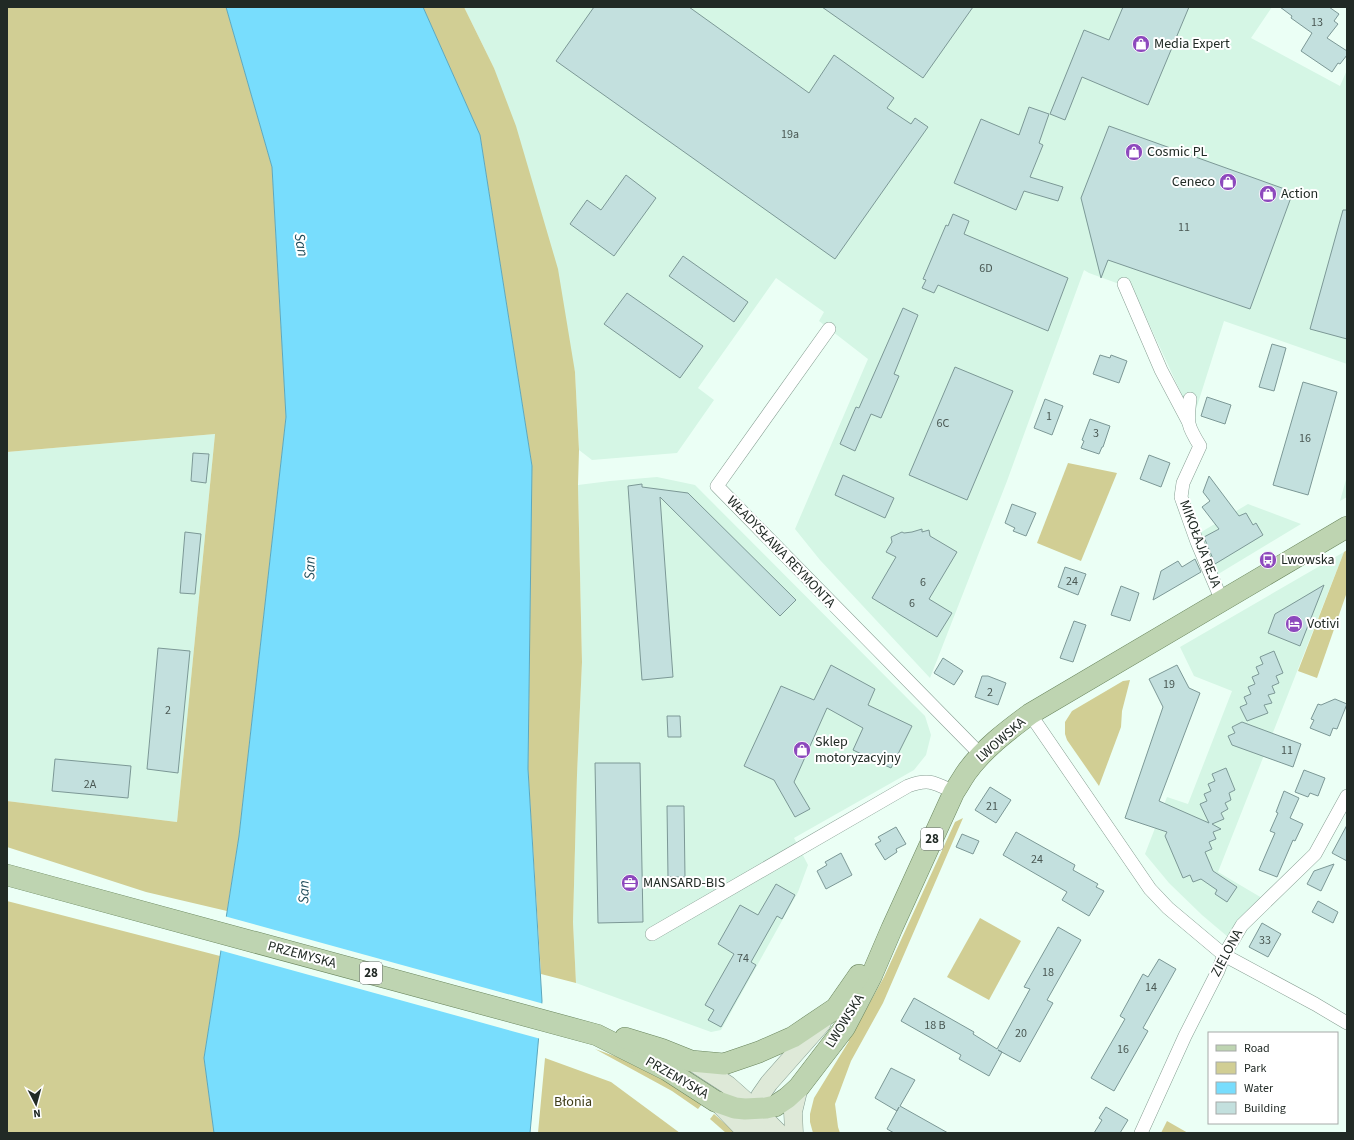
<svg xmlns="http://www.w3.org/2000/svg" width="1354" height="1140" font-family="'Source Sans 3',sans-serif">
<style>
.built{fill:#d5f6e5}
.green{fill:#d1ce94}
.water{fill:#78ddfd;stroke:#5ea7bc}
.pier{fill:#ebfff5}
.building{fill:#c3e0de;stroke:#7c9896}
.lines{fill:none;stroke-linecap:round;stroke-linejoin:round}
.street-casing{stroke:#869e92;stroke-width:14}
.secondary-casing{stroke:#869e92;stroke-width:19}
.primary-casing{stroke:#6a865e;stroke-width:22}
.street{stroke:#fff;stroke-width:13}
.secondary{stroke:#dee9d8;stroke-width:18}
.primary{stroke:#bed4b1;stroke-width:21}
.labels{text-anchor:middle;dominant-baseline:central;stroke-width:4;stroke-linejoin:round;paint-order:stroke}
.number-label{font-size:12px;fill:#4a5853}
.shield{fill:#fff;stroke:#646a66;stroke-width:1}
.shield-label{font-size:13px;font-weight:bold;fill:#212a25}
.poi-label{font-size:14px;fill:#212a25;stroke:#fff;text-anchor:start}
.street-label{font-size:14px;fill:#212a25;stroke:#fff}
.park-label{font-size:14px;fill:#3d3b17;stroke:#fff}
.water-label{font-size:15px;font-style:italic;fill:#204c5a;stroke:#fff}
</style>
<rect width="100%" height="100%" fill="#ebfff5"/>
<g class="built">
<polygon points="464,7 1272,7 1251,38 1340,86 1347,70 1347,364 1224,321 1192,422 1181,393 1133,289 1089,273 1084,270 1007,481 930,678 820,560 795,529 868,359 819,321 824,312 776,278 698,388 714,400 677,453 592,460 579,450 575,372 494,68"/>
<polygon points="215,434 177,822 7,801 7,452"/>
<polygon points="1347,476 1347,497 1340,501"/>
<polygon points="657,477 695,485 925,716 931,735 926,755 914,770 794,838 808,865 798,892 721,1030 711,1032 576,983 573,922 577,775 582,662 578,485 610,481"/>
<polygon points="1248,504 1301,524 1215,576 1198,534"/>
<polygon points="1344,552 1218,872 1262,898 1232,928 1228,937 1202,915 1169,883 1145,854 1167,797 1188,804 1232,691 1194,676 1180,647"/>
</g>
<g class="green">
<polygon points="7,7 226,7 272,167 286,417 239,836 227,911 146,892 7,847 7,801 177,822 215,434 7,452"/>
<polygon points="423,7 464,7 494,68 516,126 558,269 575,372 579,450 578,485 582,662 577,775 573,922 576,983 541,974 528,769 532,466 480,135"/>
<polygon points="1068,463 1117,473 1081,561 1037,543"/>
<polygon points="1347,550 1347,592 1317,678 1298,671 1344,552"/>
<polygon points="1130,680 1122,711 1121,727 1099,786 1067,740 1065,734 1065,722 1072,711 1123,681"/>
<polygon points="963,818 883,1003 851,1061 835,1104 838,1127 840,1133 813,1133 810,1122 810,1114 814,1098 849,1041 846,1039 858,1024 884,977 955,822"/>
<polygon points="7,901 220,956 204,1058 214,1133 7,1133"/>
<polygon points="980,918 1021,941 989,1000 947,977"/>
<polygon points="595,1049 620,1058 652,1072 702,1104 698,1109 672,1091"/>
<polygon points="545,1058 611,1082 680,1133 538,1133"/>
<polygon points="714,1114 736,1133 726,1133 710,1119"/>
<polygon points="1167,1121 1188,1133 1161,1133"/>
</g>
<polygon class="water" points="226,7 423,7 480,135 532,466 528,769 542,1001 530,1133 214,1133 204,1058 239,836 286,417 272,167"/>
<polygon class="pier" points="224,916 544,1004 541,1039 219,950"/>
<g class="building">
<polygon points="594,7 689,7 809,93 834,55 894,98 887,108 911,124 915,118 928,127 835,259 556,61"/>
<polygon points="822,7 973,7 923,78"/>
<polygon points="1123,7 1189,7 1148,105 1082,77 1065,120 1050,114 1084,30 1109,40"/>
<polygon points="1280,7 1329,7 1339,14 1334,21 1338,24 1327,38 1347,51 1347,55 1340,64 1338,63 1332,72 1301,51 1312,33 1291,18 1292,16"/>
<polygon points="1029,107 1049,114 1039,143 1043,145 1030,177 1063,187 1058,201 1024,191 1016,210 954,183 981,119 1019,135"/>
<polygon points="1109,126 1293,192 1250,309 1108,260 1101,278 1081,198"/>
<polygon points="626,175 656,198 614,256 570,224 587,200 601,210"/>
<polygon points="1343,210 1347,210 1347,339 1310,329"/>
<polygon points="953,214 969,221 964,234 1068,278 1048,331 938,285 934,293 922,288 926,280 923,279 946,225 948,226"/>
<polygon points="683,256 748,302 734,322 669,276"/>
<polygon points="627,293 703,346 680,378 604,324"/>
<polygon points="903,308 918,315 894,374 899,376 881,418 871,414 855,451 840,444 856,407 859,408"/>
<polygon points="1272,344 1286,348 1274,391 1259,387"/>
<polygon points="1100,355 1110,358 1111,355 1127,361 1119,383 1093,374"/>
<polygon points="955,367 1013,391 967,500 909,475"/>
<polygon points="1303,382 1337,392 1308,495 1273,485"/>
<polygon points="1207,397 1231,405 1225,424 1201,416"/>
<polygon points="1045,399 1063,406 1052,435 1034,428"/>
<polygon points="1090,419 1110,426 1103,447 1102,447 1099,454 1081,448 1084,441 1082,440"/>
<polygon points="193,453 209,454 206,483 191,481"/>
<polygon points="1149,455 1170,463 1161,487 1140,479"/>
<polygon points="843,475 894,498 885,518 835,495"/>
<polygon points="1209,476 1239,516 1246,513 1253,525 1256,523 1263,535 1215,564 1204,537 1219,529 1202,507 1210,501 1203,492"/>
<polygon points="642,484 642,487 688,493 796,600 780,616 660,497 673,677 642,680 628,486"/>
<polygon points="1012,504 1036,513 1026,536 1013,531 1015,528 1005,523"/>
<polygon points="922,529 922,532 929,530 930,536 957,552 929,599 952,613 937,637 872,598 896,557 886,552 892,542 891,537 902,532 904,533 912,532"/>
<polygon points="185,532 201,534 195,594 180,593"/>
<polygon points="1195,559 1201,572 1153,600 1161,571 1178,561 1182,567"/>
<polygon points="1065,567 1086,574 1078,595 1058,587"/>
<polygon points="1324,585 1300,646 1268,633 1275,614"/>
<polygon points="1121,586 1139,593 1130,621 1111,615"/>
<polygon points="1074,621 1086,625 1073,662 1060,658"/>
<polygon points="158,648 190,651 178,773 147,769"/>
<polygon points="1274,651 1283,673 1276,676 1279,683 1272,686 1275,693 1268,695 1272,703 1264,705 1268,713 1247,721 1240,707 1247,704 1244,697 1251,694 1248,687 1255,684 1252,677 1259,674 1256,667 1263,664 1260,657"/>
<polygon points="943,658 963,671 954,685 934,673"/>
<polygon points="831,665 875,689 868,705 912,726 891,768 853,750 863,728 827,708 794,782 810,809 795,817 774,780 744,766 781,686 814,700"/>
<polygon points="1177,665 1189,688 1200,693 1159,801 1209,823 1200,804 1207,801 1204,794 1211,791 1208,784 1215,781 1212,774 1226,768 1235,790 1229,793 1231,800 1225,803 1228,809 1221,813 1224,819 1212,824 1221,829 1213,832 1216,839 1209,842 1212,849 1205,852 1213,871 1237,887 1227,902 1215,894 1217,890 1201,879 1193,882 1190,875 1183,878 1165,836 1167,832 1125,818 1163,707 1149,679"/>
<polygon points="982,676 988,676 1006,683 998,705 975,697"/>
<polygon points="1335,699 1347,704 1337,729 1333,728 1330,736 1310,728 1314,720 1311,719 1318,704 1321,705"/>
<polygon points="667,716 680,716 681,737 668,737"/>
<polygon points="1242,722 1301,744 1293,767 1232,745 1228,736 1235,733 1232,727"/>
<polygon points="55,759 131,766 128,798 52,791"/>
<polygon points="595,763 640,763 643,922 598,923"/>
<polygon points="1304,770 1325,778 1318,796 1310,793 1308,797 1295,792"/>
<polygon points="990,787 1011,800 996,823 975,810"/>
<polygon points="1284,791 1299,798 1290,818 1303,824 1295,841 1293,840 1277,877 1259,870 1275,833 1270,831 1278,813 1276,812"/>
<polygon points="667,806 684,806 685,877 668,877"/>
<polygon points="1347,825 1347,861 1332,853"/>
<polygon points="896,827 906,844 896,849 897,852 885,860 875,844 881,841 878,837"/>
<polygon points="1016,832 1075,865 1073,870 1098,884 1096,887 1104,891 1089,916 1062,900 1067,892 1003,855"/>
<polygon points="962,834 979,841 973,854 956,847"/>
<polygon points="841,853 852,875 826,889 817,871 827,865 825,862"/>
<polygon points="1334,864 1321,891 1307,884 1314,871"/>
<polygon points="776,884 795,895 782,919 777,916 751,962 756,965 721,1027 708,1020 714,1010 705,1005 734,954 718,944 740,905 758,915"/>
<polygon points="1318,901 1338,912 1333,923 1312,912"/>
<polygon points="1262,923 1281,934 1268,957 1249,947"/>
<polygon points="1058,927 1081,940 1047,1000 1053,1003 1020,1062 998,1050 1002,1052 989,1076 959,1059 961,1055 901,1021 914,998 974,1032 973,1034 997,1049 1030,989 1024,987"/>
<polygon points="1159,959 1176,969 1143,1028 1148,1031 1114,1091 1091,1078 1125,1019 1120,1016 1143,974 1148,977"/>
<polygon points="891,1068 915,1080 900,1106 948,1133 894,1133 887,1129 899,1107 897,1111 875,1098"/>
<polygon points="1106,1107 1128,1120 1120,1133 1094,1133 1102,1120 1099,1118"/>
</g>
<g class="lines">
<defs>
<g id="street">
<polyline points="1124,284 1161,370 1188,421"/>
<polyline points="829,329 717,486 981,755"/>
<path d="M1190 399C1187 423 1187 425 1200 446L1183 483 1181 497 1197 542 1222 601"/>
<polyline points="1030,714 1150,889 1168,908 1224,955 1315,1004 1347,1023"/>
<path d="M652 934 908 786C929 778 935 783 954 792"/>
<polyline points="1141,1133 1185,1036 1218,971 1224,955 1242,925 1315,854 1347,796"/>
</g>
<g id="secondary">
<polyline points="691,1061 728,1085 755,1109 779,1133"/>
<polyline points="716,1101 747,1133"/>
<polyline points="757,1133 754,1119 755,1109 760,1096 769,1083 822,1023"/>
<polyline points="794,1133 793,1112 799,1087"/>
</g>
<g id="primary">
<path d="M7 875 597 1035 667 1070 715 1101 735 1108 745 1109 766 1108 775 1106 787 1098 799 1087 845 1027 871 977 892 928 954 792C958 786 962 779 966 773 983 749 1007 731 1030 714L1347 527"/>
<polyline points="625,1038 661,1049 691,1061 724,1064 759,1052 793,1037 836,1008 859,975"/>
</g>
</defs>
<use href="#street" class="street-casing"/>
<use href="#secondary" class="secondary-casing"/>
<use href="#primary" class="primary-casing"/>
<use href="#street" class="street"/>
<use href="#secondary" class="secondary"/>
<use href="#primary" class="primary"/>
</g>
<defs>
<symbol id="shop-disc" viewBox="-11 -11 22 22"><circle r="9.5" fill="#8d49bd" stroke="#fff"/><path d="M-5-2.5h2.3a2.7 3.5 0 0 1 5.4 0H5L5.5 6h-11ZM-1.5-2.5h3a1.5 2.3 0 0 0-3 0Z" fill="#fff"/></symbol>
<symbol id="bus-disc" viewBox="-11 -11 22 22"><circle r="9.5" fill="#8d49bd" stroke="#fff"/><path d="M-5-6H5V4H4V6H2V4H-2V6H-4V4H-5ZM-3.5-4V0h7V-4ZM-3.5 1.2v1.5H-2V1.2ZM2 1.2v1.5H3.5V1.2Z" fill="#fff"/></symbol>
<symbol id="hotel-disc" viewBox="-11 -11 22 22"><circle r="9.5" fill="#8d49bd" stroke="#fff"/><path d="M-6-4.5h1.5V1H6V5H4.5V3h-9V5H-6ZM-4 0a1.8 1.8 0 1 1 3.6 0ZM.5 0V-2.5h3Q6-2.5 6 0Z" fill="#fff"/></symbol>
<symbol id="office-disc" viewBox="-11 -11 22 22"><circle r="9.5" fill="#8d49bd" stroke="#fff"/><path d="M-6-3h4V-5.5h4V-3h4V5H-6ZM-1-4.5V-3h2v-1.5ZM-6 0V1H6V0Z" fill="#fff"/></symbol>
</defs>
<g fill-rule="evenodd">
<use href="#shop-disc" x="1131" y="34" width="20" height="20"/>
<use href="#shop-disc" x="1124" y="142" width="20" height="20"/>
<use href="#shop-disc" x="1218" y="172" width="20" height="20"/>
<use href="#shop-disc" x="1258" y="184" width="20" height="20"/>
<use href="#bus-disc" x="1258" y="550" width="20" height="20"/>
<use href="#hotel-disc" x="1284" y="614" width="20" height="20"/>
<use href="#shop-disc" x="792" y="740" width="20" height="20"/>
<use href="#office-disc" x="620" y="873" width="20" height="20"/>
</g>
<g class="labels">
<g class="number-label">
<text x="1317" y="22">13</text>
<text x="790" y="134">19a</text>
<text x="1184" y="227">11</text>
<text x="986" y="268">6D</text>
<text x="1049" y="416">1</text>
<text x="943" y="423">6C</text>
<text x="1096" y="433">3</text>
<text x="1305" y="438">16</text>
<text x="1072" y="581">24</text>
<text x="923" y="582">6</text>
<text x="912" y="603">6</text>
<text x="1169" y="684">19</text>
<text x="990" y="692">2</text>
<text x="168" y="710">2</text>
<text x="1287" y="750">11</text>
<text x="90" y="784">2A</text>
<text x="992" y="806">21</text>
<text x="1037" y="859">24</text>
<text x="1265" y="940">33</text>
<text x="743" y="958">74</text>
<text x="1048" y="972">18</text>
<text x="1151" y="987">14</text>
<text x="935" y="1025">18 B</text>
<text x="1021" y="1033">20</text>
<text x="1123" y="1049">16</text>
</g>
<g class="shield">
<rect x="921" y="828" width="22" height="22" rx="3"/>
<rect x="360" y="962" width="22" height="22" rx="3"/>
</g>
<g class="shield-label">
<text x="932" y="839">28</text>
<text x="371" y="973">28</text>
</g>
<g class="poi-label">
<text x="1154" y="44">Media Expert</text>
<text x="1147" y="152">Cosmic PL</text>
<text x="1215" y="182" text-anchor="end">Ceneco</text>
<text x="1281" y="194">Action</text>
<text x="1281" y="560">Lwowska</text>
<text x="1307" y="624">Votivi</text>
<text x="815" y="742">Sklep<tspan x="815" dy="16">motoryzacyjny</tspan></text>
<text x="643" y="883">MANSARD-BIS</text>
</g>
<g class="street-label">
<text transform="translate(1200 544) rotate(69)">MIKOŁAJA REJA</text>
<text transform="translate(781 552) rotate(46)">WŁADYSŁAWA REYMONTA</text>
<text transform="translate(1001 740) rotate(-41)">LWOWSKA</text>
<text transform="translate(1227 953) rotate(-62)">ZIELONA</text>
<text transform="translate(302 955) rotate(15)">PRZEMYSKA</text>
<text transform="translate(845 1021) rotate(-58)">LWOWSKA</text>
<text transform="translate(677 1078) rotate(30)">PRZEMYSKA</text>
</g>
<g class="park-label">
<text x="573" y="1102">Błonia</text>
</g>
<g class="water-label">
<text transform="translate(301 245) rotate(80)">San</text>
<text transform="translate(310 568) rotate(-89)">San</text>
<text transform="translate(304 892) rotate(-89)">San</text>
</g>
</g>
<rect width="1354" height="1140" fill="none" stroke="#212a25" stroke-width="16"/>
<rect x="1208" y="1032" width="130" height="92" fill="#ffffff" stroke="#a6aaa8"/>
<rect x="1216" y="1045" width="20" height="6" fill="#bed4b1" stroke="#a6aaa8"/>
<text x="1244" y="1052" font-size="12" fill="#212a25">Road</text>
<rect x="1216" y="1062" width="20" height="12" fill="#d1ce94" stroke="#a6aaa8"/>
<text x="1244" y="1072" font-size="12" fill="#212a25">Park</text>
<rect x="1216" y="1082" width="20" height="12" fill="#78ddfd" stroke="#a6aaa8"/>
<text x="1244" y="1092" font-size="12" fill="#212a25">Water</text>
<rect x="1216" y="1102" width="20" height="12" fill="#c3e0de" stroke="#a6aaa8"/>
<text x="1244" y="1112" font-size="12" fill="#212a25">Building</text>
<g transform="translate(36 1104) rotate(174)" stroke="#ffffff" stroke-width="3" paint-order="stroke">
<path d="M0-3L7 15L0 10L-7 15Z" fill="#212a25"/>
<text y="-6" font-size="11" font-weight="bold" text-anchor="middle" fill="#212a25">N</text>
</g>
</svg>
